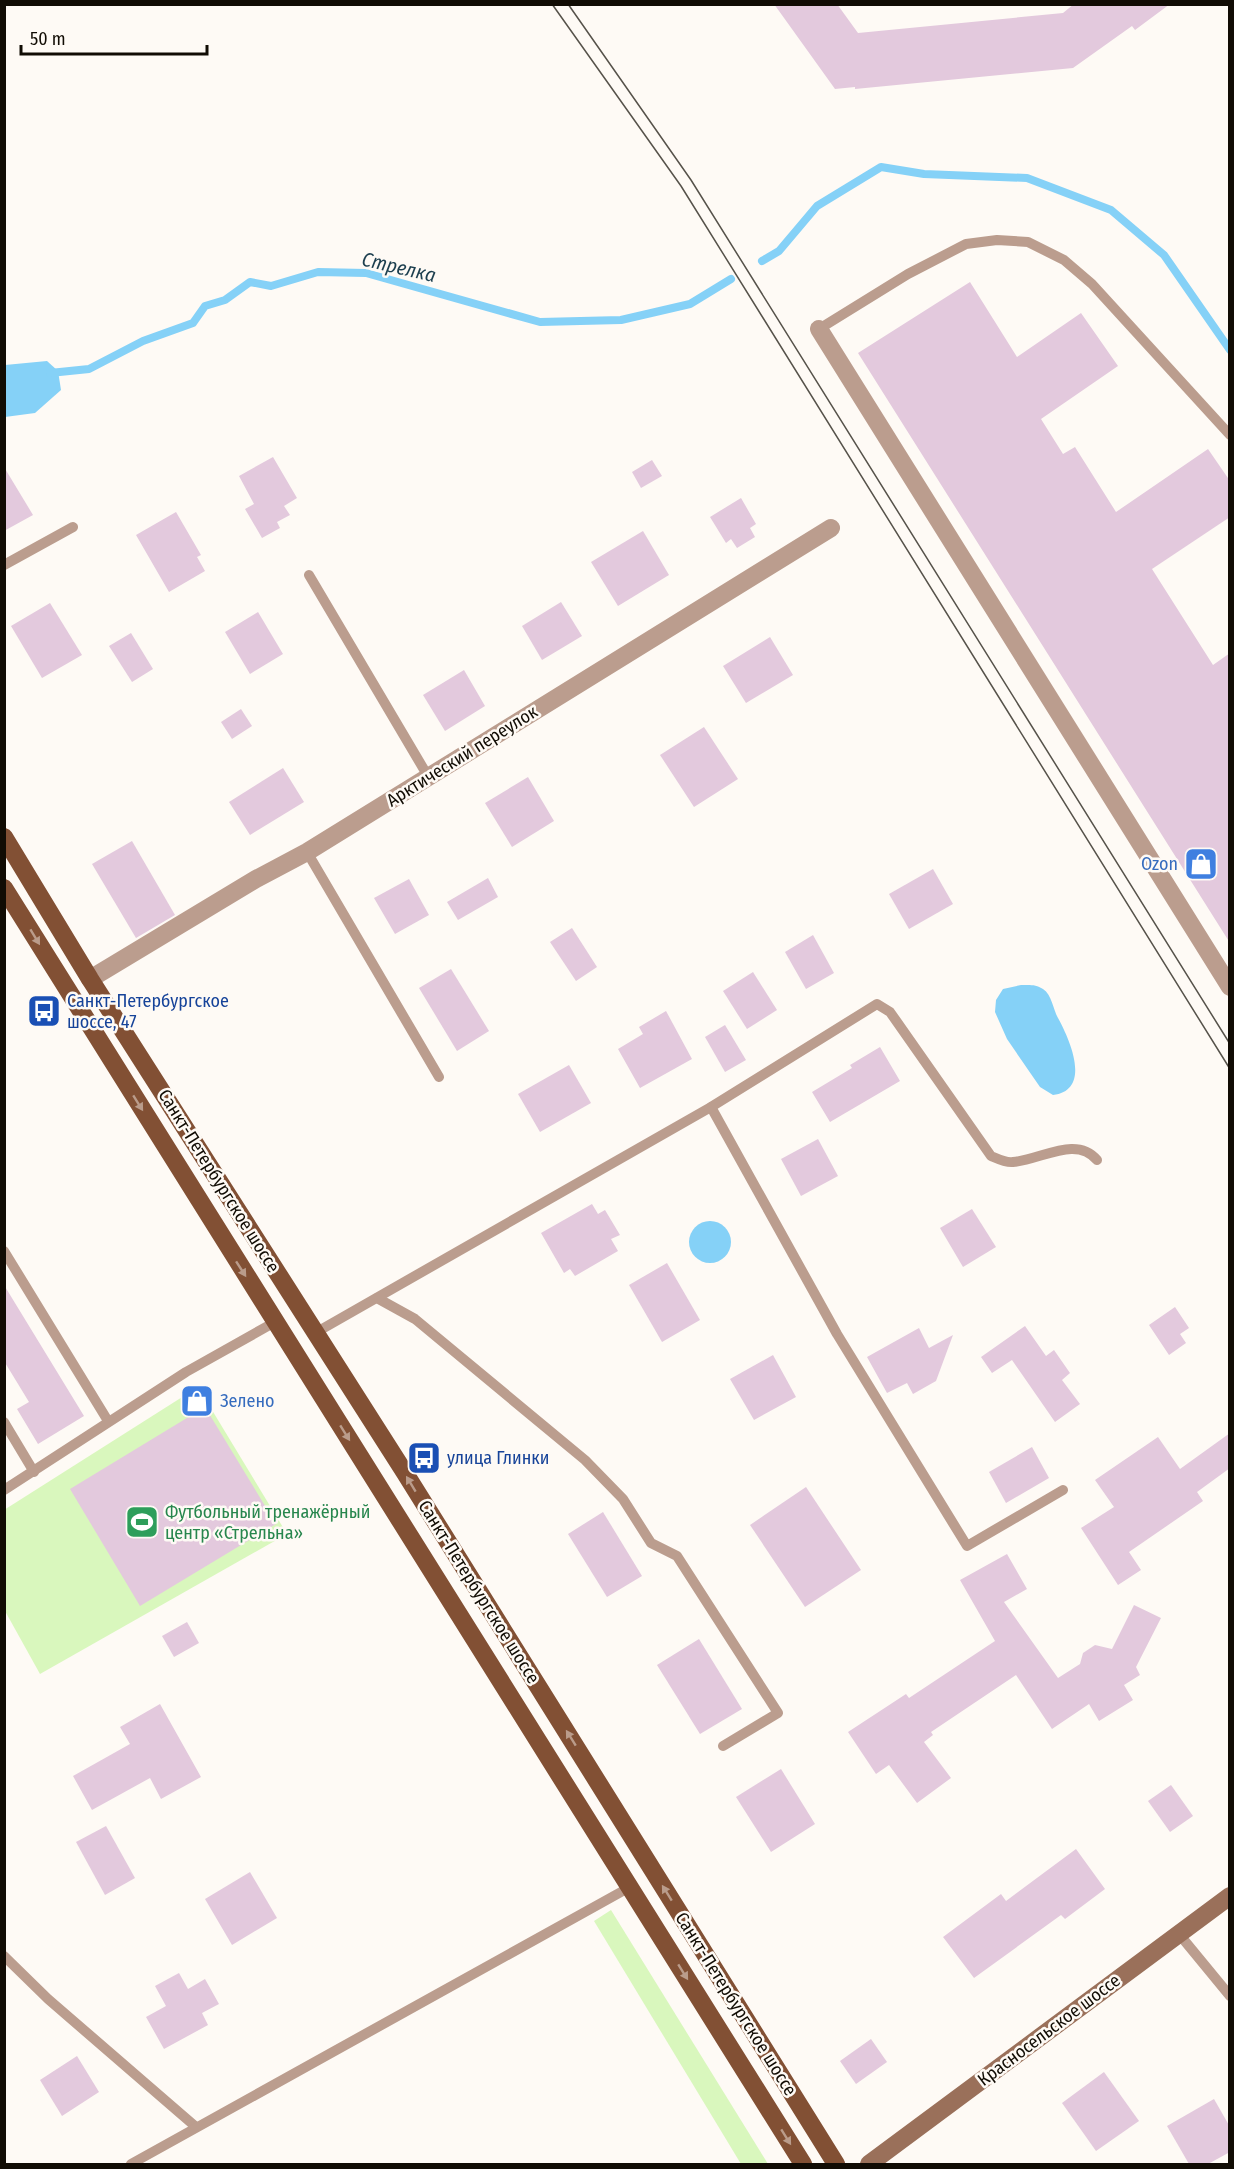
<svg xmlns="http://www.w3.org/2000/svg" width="1234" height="2169" font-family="'Fira Sans Condensed',sans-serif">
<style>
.green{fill:#d9f7bd}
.water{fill:#85d1f7}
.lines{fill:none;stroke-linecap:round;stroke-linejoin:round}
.stream{stroke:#85d1f7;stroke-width:8}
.building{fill:#e3c9dd}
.lane{stroke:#bb9d8e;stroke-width:10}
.street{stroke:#bb9d8e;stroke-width:18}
.secondary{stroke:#9a705a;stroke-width:18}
.primary{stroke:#825034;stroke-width:18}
.tram{stroke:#56524a;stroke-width:1.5}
.oneway{fill:#ba9c8b}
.labels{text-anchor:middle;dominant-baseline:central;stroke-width:5;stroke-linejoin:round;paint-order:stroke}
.street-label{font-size:18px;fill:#110c04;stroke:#fefaf5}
.shop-label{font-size:18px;fill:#366cbe;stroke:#fefaf5;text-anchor:end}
.transit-label{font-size:18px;fill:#164399;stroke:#fefaf5;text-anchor:start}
.leisure-label{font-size:18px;fill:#27864d;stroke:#fefaf5;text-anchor:start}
.water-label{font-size:20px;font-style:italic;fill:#1d3f4f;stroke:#fefaf5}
</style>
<rect width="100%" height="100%" fill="#fefaf5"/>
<g class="green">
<polygon points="198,1387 287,1534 40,1674 5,1611 4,1510"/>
<polygon points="611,1910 768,2164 741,2164 594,1921"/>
</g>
<g class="water">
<polygon points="47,361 58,371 61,390 35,413 5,417 5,365"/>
<path d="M1021 985C1029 985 1036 984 1043 989 1052 995 1053 1009 1058 1018 1069 1038 1093 1090 1053 1095L1040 1087 1031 1074 1007 1039 995 1012 996 1000 1003 989Z"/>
<circle cx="710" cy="1242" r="21"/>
</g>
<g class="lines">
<g class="stream">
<polyline points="762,261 779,251 817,206 881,167 924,174 1027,178 1111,210 1164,255 1230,350"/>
<polyline points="50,373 89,369 143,341 193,323 205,306 225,300 250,282 271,286 318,272 366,273 540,322 621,320 690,304 731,279"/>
</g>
</g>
<g class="building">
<polygon points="774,4 837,4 858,33 1063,13 1074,4 1170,4 1135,30 1132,26 1073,68 855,89 855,87 835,89"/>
<polygon points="970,282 1017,357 1081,313 1118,366 1041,419 1063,454 1075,447 1116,512 1208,449 1230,481 1230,517 1152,569 1213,665 1230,653 1230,943 858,353"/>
<polygon points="273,457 297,498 284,506 290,515 277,522 280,528 262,538 245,509 254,504 239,476"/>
<polygon points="652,460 662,476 641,488 632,472"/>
<polygon points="4,467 33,515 4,531"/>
<polygon points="741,498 756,524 750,528 755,537 737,548 731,539 726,543 710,517"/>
<polygon points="176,512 201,555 197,557 205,571 169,592 136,535"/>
<polygon points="643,531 669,575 618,606 591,562"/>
<polygon points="561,602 582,636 542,660 522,626"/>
<polygon points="50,603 82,655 42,678 11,626"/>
<polygon points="258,612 283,654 250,674 225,632"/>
<polygon points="131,633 153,669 132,682 109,646"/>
<polygon points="770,637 793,675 746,703 723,666"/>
<polygon points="464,670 485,706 445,731 423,695"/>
<polygon points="241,709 252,726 232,739 221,722"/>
<polygon points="704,727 738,779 694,807 660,755"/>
<polygon points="283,768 304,802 250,835 229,802"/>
<polygon points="528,777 554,821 512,847 485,803"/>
<polygon points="132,841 175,915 136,938 92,864"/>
<polygon points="933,869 953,904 909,929 889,894"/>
<polygon points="488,878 498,897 458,920 447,902"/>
<polygon points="409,879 429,915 395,934 374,898"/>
<polygon points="572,928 597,967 576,981 550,942"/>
<polygon points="813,935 834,973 806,989 785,952"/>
<polygon points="451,969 489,1031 457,1051 419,988"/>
<polygon points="753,972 777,1010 747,1029 723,991"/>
<polygon points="666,1011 692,1059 640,1088 618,1049 643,1034 639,1027"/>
<polygon points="725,1025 746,1060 725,1072 705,1037"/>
<polygon points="880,1047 900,1081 830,1122 812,1092 852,1068 850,1065"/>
<polygon points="569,1065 591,1103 540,1132 518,1094"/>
<polygon points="818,1139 838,1176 801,1196 781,1159"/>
<polygon points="592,1204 598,1214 605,1210 620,1235 611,1239 618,1251 575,1276 570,1269 564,1273 541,1233"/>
<polygon points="972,1209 996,1247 963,1267 940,1228"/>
<polygon points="667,1263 700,1320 662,1342 629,1285"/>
<polygon points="4,1285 84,1416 38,1444 17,1409 29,1402 4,1361"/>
<polygon points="1175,1307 1189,1328 1180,1334 1186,1343 1169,1355 1149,1325"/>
<polygon points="1025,1326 1046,1356 1054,1350 1070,1373 1062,1380 1080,1404 1055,1422 1012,1360 992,1373 981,1357"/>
<polygon points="919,1328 929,1348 953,1335 936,1381 913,1394 907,1383 887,1393 867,1357"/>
<polygon points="773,1355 796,1397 754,1420 730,1379"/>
<polygon points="205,1407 276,1524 140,1606 70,1489"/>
<polygon points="1230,1433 1230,1468 1197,1492 1203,1501 1129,1552 1141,1570 1118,1585 1081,1528 1114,1507 1095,1480 1158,1437 1180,1469"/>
<polygon points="1032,1447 1049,1478 1006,1503 989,1472"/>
<polygon points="806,1487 861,1570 805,1607 750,1525"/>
<polygon points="603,1512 642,1576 607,1597 568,1534"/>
<polygon points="1007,1554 1027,1589 1004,1602 1058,1678 1080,1664 1083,1653 1095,1645 1112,1649 1134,1605 1161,1618 1136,1667 1140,1675 1124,1685 1133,1700 1099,1721 1089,1704 1052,1729 1016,1675 931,1732 933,1735 924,1742 951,1778 917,1803 889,1765 876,1774 848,1732 906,1694 909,1698 995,1641 960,1580"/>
<polygon points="187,1622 199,1643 174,1657 162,1636"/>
<polygon points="699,1639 742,1709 700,1734 657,1665"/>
<polygon points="160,1704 201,1777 161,1799 150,1778 92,1810 73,1776 130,1744 120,1727"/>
<polygon points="781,1769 815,1824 771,1852 736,1797"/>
<polygon points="1171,1785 1193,1816 1170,1832 1148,1801"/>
<polygon points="106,1826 135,1878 105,1895 76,1842"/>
<polygon points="1076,1849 1105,1889 1065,1919 1061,1915 974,1978 943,1937 1001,1894 1006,1901"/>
<polygon points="250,1872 277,1918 232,1945 205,1899"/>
<polygon points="179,1973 188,1989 205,1979 219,2004 202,2013 208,2025 164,2049 146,2017 166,2006 155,1986"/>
<polygon points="871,2039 887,2062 856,2084 840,2061"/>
<polygon points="77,2056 99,2092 62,2116 40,2080"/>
<polygon points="1104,2072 1139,2121 1096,2151 1062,2103"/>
<polygon points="1214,2099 1230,2127 1230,2152 1208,2164 1189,2164 1167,2126"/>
</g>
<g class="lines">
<g class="lane">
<polyline points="819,329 908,274 966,244 997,240 1028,242 1064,260 1092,284 1230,435"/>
<polyline points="4,565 73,527"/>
<polyline points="309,575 429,778"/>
<polyline points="307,852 439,1077"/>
<polyline points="711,1107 837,1334 967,1546 1063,1490"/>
<polyline points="4,1251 108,1421"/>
<polyline points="377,1298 415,1319 585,1460 623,1499 651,1543 677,1556 778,1713 723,1746"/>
<path d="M315 1333 711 1107 877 1004 890 1012 991 1156C998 1159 1006 1163 1013 1162 1041 1160 1076 1135 1097 1160"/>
<polyline points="4,1422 34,1472"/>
<polyline points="4,1490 186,1372 275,1322"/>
<polyline points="1179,1934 1230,1996"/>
<polyline points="4,1956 48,1999 196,2127"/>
<polyline points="131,2164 630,1887"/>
</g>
<g class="street">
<polyline points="819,329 1230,987"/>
<polyline points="90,979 256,879 307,852 831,528"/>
</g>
<polyline class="secondary" points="869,2164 1230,1896"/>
<g class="primary">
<polyline points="4,837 90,979 405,1473 836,2164"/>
<polyline points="4,888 803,2164"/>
</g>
<g class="tram">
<polyline points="552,4 681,186 1230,1069"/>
<polyline points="568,4 691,180 1230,1044"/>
</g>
</g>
<defs><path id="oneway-solid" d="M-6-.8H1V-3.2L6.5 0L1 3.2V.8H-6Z" transform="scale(1.5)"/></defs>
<g class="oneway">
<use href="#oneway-solid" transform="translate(35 937) rotate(59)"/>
<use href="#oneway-solid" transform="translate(138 1103) rotate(58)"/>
<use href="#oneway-solid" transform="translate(241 1269) rotate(57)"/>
<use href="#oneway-solid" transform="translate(345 1433) rotate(58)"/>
<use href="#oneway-solid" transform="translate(411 1484) rotate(-121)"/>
<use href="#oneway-solid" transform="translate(571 1738) rotate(-122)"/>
<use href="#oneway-solid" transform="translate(667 1893) rotate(-122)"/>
<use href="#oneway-solid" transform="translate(683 1972) rotate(58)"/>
<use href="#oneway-solid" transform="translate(786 2137) rotate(58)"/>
</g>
<defs>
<symbol id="shop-square" viewBox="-11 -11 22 22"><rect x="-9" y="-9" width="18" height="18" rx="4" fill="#3f7fe0" stroke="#fefaf5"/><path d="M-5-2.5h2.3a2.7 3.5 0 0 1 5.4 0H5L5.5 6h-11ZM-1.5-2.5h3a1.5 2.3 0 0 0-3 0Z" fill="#fff"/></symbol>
<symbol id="bus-square" viewBox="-11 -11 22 22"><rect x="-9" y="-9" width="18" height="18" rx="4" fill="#1a4fb4" stroke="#fefaf5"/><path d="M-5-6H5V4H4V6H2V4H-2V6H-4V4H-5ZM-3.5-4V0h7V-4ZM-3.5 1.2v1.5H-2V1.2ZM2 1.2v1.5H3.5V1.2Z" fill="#fff"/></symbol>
<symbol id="stadium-square" viewBox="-11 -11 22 22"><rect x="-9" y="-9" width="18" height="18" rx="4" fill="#2e9e5b" stroke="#fefaf5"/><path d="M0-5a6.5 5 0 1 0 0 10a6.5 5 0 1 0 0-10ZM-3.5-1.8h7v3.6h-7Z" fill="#fff"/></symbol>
</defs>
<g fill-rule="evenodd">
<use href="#shop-square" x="1182" y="845" width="38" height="38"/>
<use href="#bus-square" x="25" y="992" width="38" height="38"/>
<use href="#shop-square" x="178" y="1382" width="38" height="38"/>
<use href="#bus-square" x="405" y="1439" width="38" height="38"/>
<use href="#stadium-square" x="123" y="1503" width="38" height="38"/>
</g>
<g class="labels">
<g class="street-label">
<text transform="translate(462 756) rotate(-32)">Арктический переулок</text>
<text transform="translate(219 1181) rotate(58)">Санкт-Петербургское шоссе</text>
<text transform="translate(479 1592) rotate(58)">Санкт-Петербургское шоссе</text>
<text transform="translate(736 2004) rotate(58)">Санкт-Петербургское шоссе</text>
<text transform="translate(1049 2030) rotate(-37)">Красносельское шоссе</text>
</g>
<g class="shop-label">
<text x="1178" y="864">Ozon</text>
<text x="220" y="1401" text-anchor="start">Зелено</text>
</g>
<g class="transit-label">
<text x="67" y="1001">Санкт-Петербургское<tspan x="67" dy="21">шоссе, 47</tspan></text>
<text x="447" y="1458">улица Глинки</text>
</g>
<g class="leisure-label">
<text x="165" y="1512">Футбольный тренажёрный<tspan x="165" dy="21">центр «Стрельна»</tspan></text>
</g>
<g class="water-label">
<text transform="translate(399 267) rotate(13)">Стрелка</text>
</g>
</g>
<rect width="1234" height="2169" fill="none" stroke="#110c04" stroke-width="12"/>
<path d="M21 45v9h186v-9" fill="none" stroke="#110c04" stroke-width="3"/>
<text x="30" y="45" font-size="18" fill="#110c04" stroke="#fefaf5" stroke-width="4.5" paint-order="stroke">50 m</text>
</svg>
